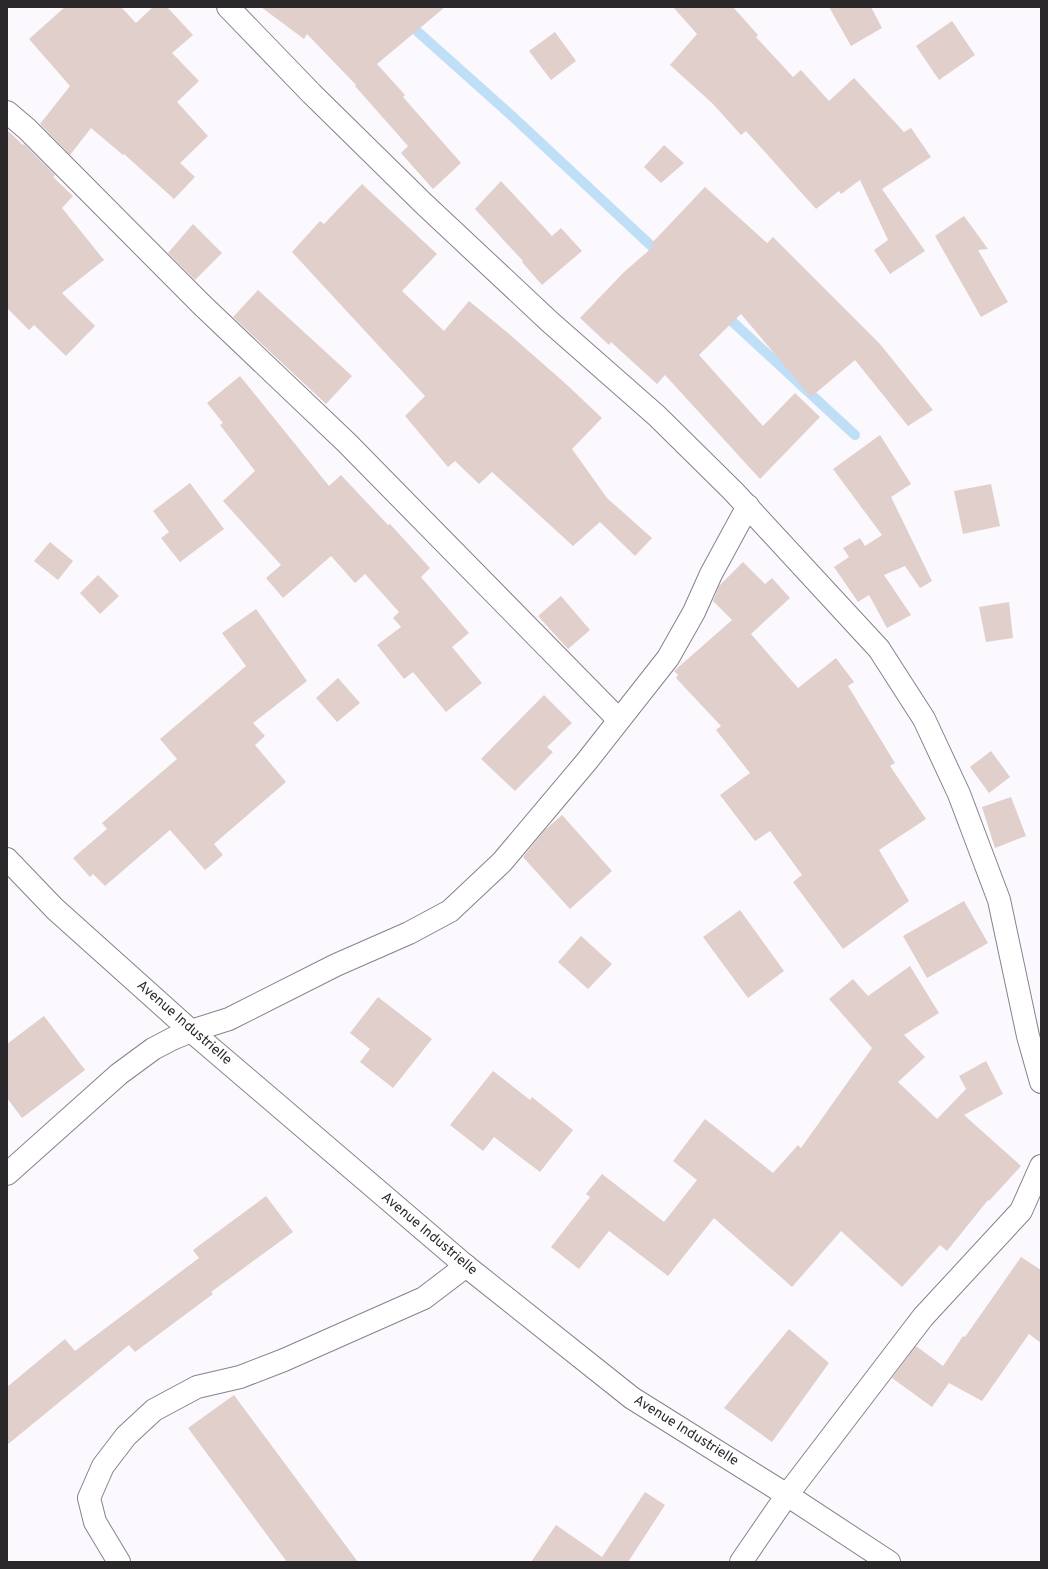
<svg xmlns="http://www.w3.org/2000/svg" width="1048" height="1569" font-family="Overpass,sans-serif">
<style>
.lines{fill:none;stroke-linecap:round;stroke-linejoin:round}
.stream{stroke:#bfdff6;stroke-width:10}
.building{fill:#e0cfcb}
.minor-casing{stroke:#88818c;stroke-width:24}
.tertiary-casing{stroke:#88818c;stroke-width:24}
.minor{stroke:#fff;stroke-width:22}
.tertiary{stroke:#fff;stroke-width:22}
.labels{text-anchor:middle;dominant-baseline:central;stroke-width:3.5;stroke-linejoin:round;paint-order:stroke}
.street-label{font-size:14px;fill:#2b282c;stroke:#fff}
</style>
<rect width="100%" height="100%" fill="#fcf9fe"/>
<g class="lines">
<g class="stream">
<polyline points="390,7 512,116 662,256"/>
<polyline points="723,313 855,435"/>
</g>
</g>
<g class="building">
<polygon points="65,7 121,7 136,23 153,7 167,7 193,35 172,53 199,81 177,102 208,136 180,163 195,177 174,199 124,154 123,155 91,128 70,155 40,124 70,86 29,39"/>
<polygon points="261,7 445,7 377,64 405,95 403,97 461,163 433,189 401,153 408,146 355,86 356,85 307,34 304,39"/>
<polygon points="673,7 733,7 758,35 756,37 793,77 801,70 829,101 854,78 904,132 911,128 931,157 882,189 925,251 890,274 874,250 888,240 860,180 841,194 839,191 816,209 746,131 741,135 712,103 670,65 697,34"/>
<polygon points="829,7 871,7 882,28 851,46"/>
<polygon points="952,21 975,55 939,80 916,46"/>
<polygon points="555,32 576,61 551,80 529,51"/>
<polygon points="7,130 23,145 24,144 55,175 53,177 73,196 62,208 104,260 62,293 95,326 66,356 34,325 29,330 7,308"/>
<polygon points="664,145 684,163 661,183 644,167"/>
<polygon points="501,181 552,236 561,228 582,251 542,285 522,262 523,261 475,209"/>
<polygon points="362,184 437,254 402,291 444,331 469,301 508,333 566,384 602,418 572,449 607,498 652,538 635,556 600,522 573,546 492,472 479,484 455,461 448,467 405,416 425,396 292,252 320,221 324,224"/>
<polygon points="705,187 767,243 773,237 880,344 933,410 908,426 855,360 811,397 741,314 699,355 763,426 795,393 820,417 760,479 665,375 657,384 611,342 609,345 580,318 624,272 654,246 651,244"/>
<polygon points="964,216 988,249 978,250 1008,302 981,317 935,236"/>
<polygon points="193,224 222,253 195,280 168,253"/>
<polygon points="258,290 352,376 326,404 233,317"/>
<polygon points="240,376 329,486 341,475 388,525 390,524 430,568 421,577 469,633 452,647 482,683 446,712 413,672 404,679 377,645 401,627 393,618 399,612 365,574 355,583 331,556 283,598 266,578 281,565 223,501 255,471 220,425 223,423 207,403"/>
<polygon points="880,435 911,484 891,497 932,581 920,588 905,566 884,575 911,615 887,628 869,595 858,602 834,567 849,557 843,548 860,538 865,546 882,535 833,469"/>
<polygon points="190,483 224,529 180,562 161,538 169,532 153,511"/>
<polygon points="991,484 1000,526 963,534 954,491"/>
<polygon points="50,542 73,561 58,580 34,561"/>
<polygon points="743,562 765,584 772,578 790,598 751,634 798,688 836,658 854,682 848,686 895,763 890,766 926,819 879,850 909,901 843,949 793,882 802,875 770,831 755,841 720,795 750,773 716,730 721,726 676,678 678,675 674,671 732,620 713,601 719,586"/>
<polygon points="98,575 119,596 100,614 80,593"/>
<polygon points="561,596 590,630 568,649 538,616"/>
<polygon points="1009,602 1013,638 986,642 979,607"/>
<polygon points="256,609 307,681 253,723 265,736 255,745 286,782 214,844 223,855 205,870 170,830 105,886 93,874 90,877 73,858 107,829 102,823 177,759 160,739 246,666 222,633"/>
<polygon points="338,678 360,703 337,722 316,698"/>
<polygon points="544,695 572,723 547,747 553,752 515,791 481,759"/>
<polygon points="991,751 1010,777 989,793 970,767"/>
<polygon points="1011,797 1026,836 995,848 982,807"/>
<polygon points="562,815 612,871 570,909 523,857 545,830"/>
<polygon points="964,901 988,943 927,978 903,936"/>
<polygon points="740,910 784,971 748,998 703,937"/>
<polygon points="581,936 612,964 588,989 558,962"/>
<polygon points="910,966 939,1013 904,1035 925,1057 898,1082 937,1119 966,1089 959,1076 986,1061 1003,1094 964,1115 1021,1166 989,1201 988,1200 947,1251 940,1245 902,1287 841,1231 792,1287 714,1218 668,1276 609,1231 579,1269 551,1247 590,1197 586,1194 602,1174 664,1222 697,1180 673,1161 705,1119 773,1173 798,1145 801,1148 872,1048 829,999 853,979 868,996"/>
<polygon points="378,997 432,1039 393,1088 360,1062 370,1049 350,1033"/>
<polygon points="44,1016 85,1070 22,1118 7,1098 7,1044"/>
<polygon points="493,1071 530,1100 532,1097 573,1130 540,1172 494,1137 483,1151 450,1125"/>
<polygon points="266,1196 293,1232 211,1292 213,1294 135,1352 129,1345 7,1445 7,1387 65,1339 75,1351 199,1258 193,1250"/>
<polygon points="1021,1257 1041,1270 1041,1343 1029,1334 982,1401 949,1383 932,1407 892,1378 916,1346 943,1366 963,1336 965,1337"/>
<polygon points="789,1329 829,1363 772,1442 724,1408"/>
<polygon points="234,1395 358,1562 287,1562 188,1428"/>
<polygon points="645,1492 665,1505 628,1562 531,1562 556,1525 602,1557"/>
</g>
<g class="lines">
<defs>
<g id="minor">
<polyline points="228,7 312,94 424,204 550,322 657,416 733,491 879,649 924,719 959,794 999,900 1028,1036 1041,1082"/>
<polyline points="7,112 27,129 201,304 347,443 619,720"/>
<polyline points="7,1174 119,1074 153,1049 172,1039 191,1031 229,1019 336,965 409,933 450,911 502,862 587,761 668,658 694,612 711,574 748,506"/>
<polyline points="119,1562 95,1522 89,1498 103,1466 126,1436 154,1410 197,1387 240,1377 284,1360 424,1298 466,1266"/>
<polyline points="741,1562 787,1495 923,1317 1021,1211 1041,1166"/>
</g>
<polyline id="tertiary" points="7,859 55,909 191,1031 466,1266 632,1398 787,1495 889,1562"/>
</defs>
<use href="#minor" class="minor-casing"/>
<use href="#tertiary" class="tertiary-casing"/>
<use href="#minor" class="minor"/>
<use href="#tertiary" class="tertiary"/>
</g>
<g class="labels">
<g class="street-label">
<text transform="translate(184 1023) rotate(41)">Avenue Industrielle</text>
<text transform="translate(429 1234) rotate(40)">Avenue Industrielle</text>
<text transform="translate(686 1431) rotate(32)">Avenue Industrielle</text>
</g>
</g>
<rect width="1048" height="1569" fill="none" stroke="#2b282c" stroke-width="16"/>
</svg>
